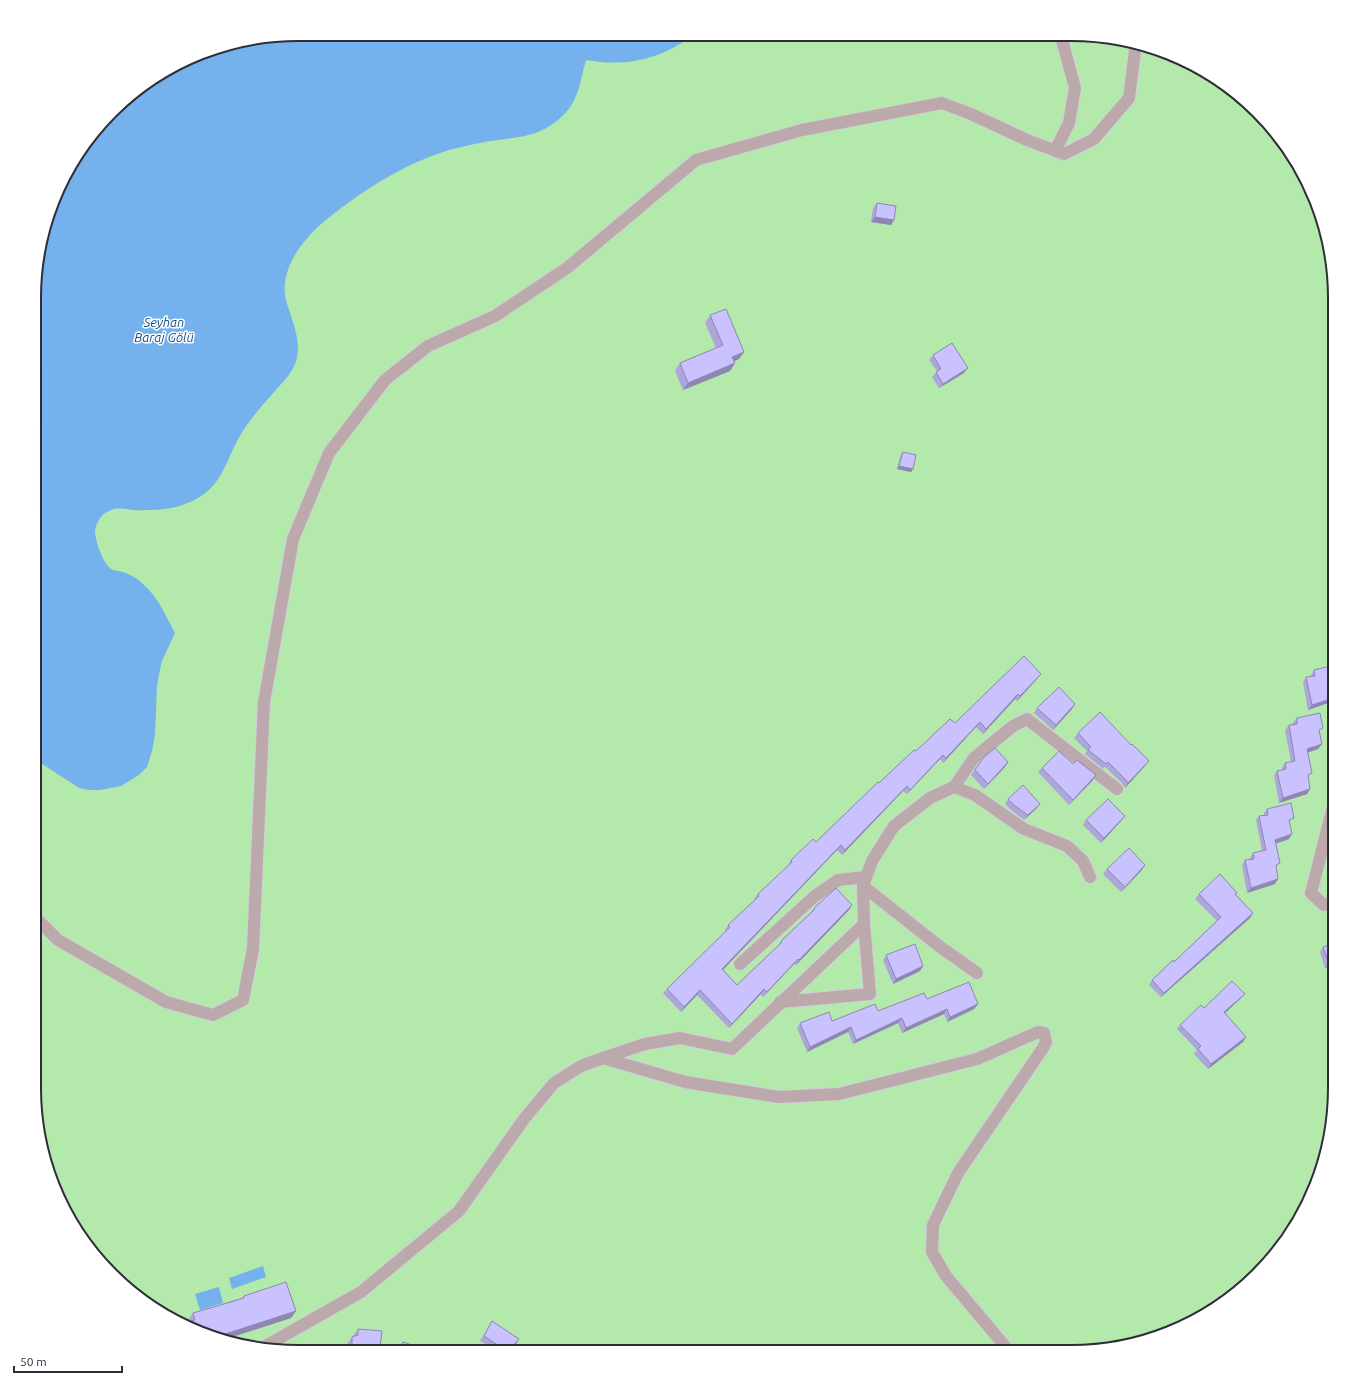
<svg xmlns="http://www.w3.org/2000/svg" width="1369" height="1386" font-family="Ubuntu,sans-serif">
<style>
.green{fill:#b3eaab}
.water{fill:#75b1ed}
.lines{fill:none;stroke-linecap:round;stroke-linejoin:round}
.minor-casing{stroke:#d0cfdb;stroke-width:14}
.minor{stroke:#bba9ab;stroke-width:12}
.wall{fill:#aea6db}
.shaded-wall{fill:#8d87b2}
.building{fill:#cac1ff;stroke:#8d87b2}
.labels{text-anchor:middle;dominant-baseline:central;stroke-width:3;stroke-linejoin:round;paint-order:stroke}
.water-label{font-size:13px;font-style:italic;fill:#0e5086;stroke:#fff}
.rim{fill:none;stroke:#2e2d39;stroke-width:2}
</style>
<rect width="100%" height="100%" fill="#f3f2ff"/>
<polygon class="green" points="298,34 1105,36 1155,48 1203,69 1245,100 1280,138 1321,213 1334,281 1334,1105 1326,1156 1308,1205 1270,1262 1231,1297 1156,1338 1088,1351 281,1351 230,1343 166,1317 124,1286 89,1248 48,1173 35,1105 39,247 69,166 124,99 166,69 213,48"/>
<g class="water">
<path d="M298 34 693 35C660 60 626 67 586 60 579 85 579 103 558 120 539 136 521 137 498 140 482 142 465 146 449 150 401 165 358 193 320 225 300 243 279 272 286 300 291 319 301 337 297 358 293 375 279 385 269 398 259 409 249 421 241 434 230 452 225 474 210 489 189 509 160 511 133 510 126 509 118 507 111 510 102 513 96 522 95 531 95 540 103 563 110 568 113 571 120 571 123 572 132 575 140 580 146 587 159 599 166 617 175 633L162 661 159 674 157 686 155 735 152 751 147 767 139 775 121 786 100 790H90L79 788 36 760 39 247 69 166 124 99 166 69 213 48Z"/>
<polygon points="263,1266 266,1277 232,1289 229,1278"/>
<polygon points="219,1287 223,1303 200,1310 195,1294"/>
</g>
<g class="lines">
<defs>
<g id="minor">
<polyline points="1055,151 1069,123 1075,88 1061,36"/>
<polyline points="954,787 975,795 1024,829 1067,846 1083,861 1090,877"/>
<polyline points="1334,803 1311,893 1324,905 1334,902"/>
<polyline points="863,886 939,946 977,973"/>
<polyline points="36,918 58,940 166,1002 213,1015 243,1000 253,949 264,702 293,539 329,453 385,380 428,346 495,316 567,268 696,160 802,130 942,103 971,114 1027,140 1064,154 1094,139 1129,98 1136,43"/>
<polyline points="740,964 815,896 838,880 866,877"/>
<polyline points="780,1002 870,994 864,924 863,886 872,861 894,826 930,798 954,787 974,758 1013,726 1027,719 1117,789"/>
<polyline points="603,1058 645,1044 680,1038 732,1049 864,924"/>
<polyline points="262,1348 361,1292 459,1211 524,1119 554,1083 581,1066 603,1058 685,1082 779,1097 839,1094 977,1059 1038,1032 1044,1033 1046,1042 1043,1048 958,1173 933,1225 932,1252 946,1276 1009,1351"/>
</g>
</defs>
<use href="#minor" class="minor-casing"/>
<use href="#minor" class="minor"/>
</g>
<g class="wall">
<polygon points="877,203 894,220 891,225 871,222 873,208"/>
<polygon points="710,315 739,359 734,361 735,363 730,371 683,390 675,371 680,363 716,348 705,323"/>
<polygon points="933,355 964,373 939,388 932,377 937,371 929,360"/>
<polygon points="903,452 913,469 911,472 897,469 901,454"/>
<polygon points="1333,632 1334,632 1334,660 1330,636"/>
<polygon points="1334,665 1334,701 1308,710 1303,682 1306,677 1311,677 1311,675 1314,670"/>
<polygon points="1037,679 1017,701 1015,699 983,734 976,727 943,763 940,759 907,794 903,791 842,855 837,850 723,970 737,985 778,946 781,941 810,913 814,908 849,910 796,965 794,964 763,997 761,994 729,1028 697,995 681,1012 663,993 667,989 726,931 725,930 728,925 755,900 754,899 758,894 788,866 788,865 791,860 816,842 879,783 916,751 955,723"/>
<polygon points="1037,708 1072,709 1053,730 1034,713"/>
<polygon points="1297,718 1320,733 1322,744 1318,749 1308,752 1308,778 1310,789 1307,794 1279,803 1274,775 1277,771 1282,770 1282,768 1285,763 1291,762 1285,730 1289,725 1293,725 1293,723"/>
<polygon points="1078,733 1145,766 1125,788 1122,783 1105,767 1103,769 1085,754 1087,751 1074,738"/>
<polygon points="983,758 1005,767 984,789 971,775"/>
<polygon points="1073,764 1093,780 1069,805 1038,772 1042,768"/>
<polygon points="1008,799 1037,808 1024,820 1012,811 1005,804"/>
<polygon points="1267,809 1290,823 1289,839 1276,843 1276,868 1275,884 1247,893 1242,865 1245,860 1250,860 1250,858 1253,853 1262,851 1256,820 1259,816 1264,815 1264,813"/>
<polygon points="1125,816 1121,821 1101,843 1083,825 1086,820"/>
<polygon points="1334,841 1334,854 1332,844"/>
<polygon points="1107,869 1142,870 1121,892 1103,874"/>
<polygon points="1237,893 1236,895 1253,913 1250,918 1161,997 1149,985 1152,980 1174,962 1217,921 1195,899 1199,894"/>
<polygon points="1323,947 1334,965 1325,968 1320,952"/>
<polygon points="886,955 923,966 920,971 893,984 883,960"/>
<polygon points="1245,994 1241,998 1225,1013 1246,1037 1243,1042 1208,1069 1194,1054 1197,1050 1177,1029 1180,1025 1204,1008"/>
<polygon points="927,999 978,1004 974,1009 947,1022 944,1014 902,1033 898,1023 853,1044 848,1032 807,1052 797,1028 800,1023 832,1021 878,1011"/>
<polygon points="244,1296 296,1311 291,1318 223,1340 184,1324 188,1322 188,1320 193,1313 242,1298"/>
<polygon points="492,1321 516,1344 509,1351 496,1351 480,1341"/>
<polygon points="358,1329 380,1347 398,1348 403,1342 425,1351 347,1351 347,1344"/>
</g>
<g class="shaded-wall">
<polygon points="875,217 894,220 891,225 871,222"/>
<polygon points="744,352 739,359 727,364 732,357"/>
<polygon points="735,363 730,371 683,390 688,383"/>
<polygon points="968,368 964,373 939,388 943,384"/>
<polygon points="899,466 913,469 911,472 897,469"/>
<polygon points="1041,674 1037,679 1017,701 1020,696"/>
<polygon points="1018,694 1015,699 983,734 986,729"/>
<polygon points="1334,698 1334,701 1308,710 1312,705"/>
<polygon points="1075,704 1072,709 1053,730 1056,725"/>
<polygon points="980,722 976,727 943,763 946,758"/>
<polygon points="1322,744 1318,749 1304,754 1307,749"/>
<polygon points="943,755 940,759 907,794 910,790"/>
<polygon points="1149,761 1145,766 1125,788 1128,783"/>
<polygon points="1008,762 1005,767 984,789 988,784"/>
<polygon points="1096,775 1093,780 1069,805 1073,800"/>
<polygon points="907,786 903,791 842,855 845,850"/>
<polygon points="1310,789 1307,794 1279,803 1283,798"/>
<polygon points="1040,804 1037,808 1024,820 1028,815"/>
<polygon points="1125,816 1121,821 1101,843 1104,838"/>
<polygon points="1292,834 1289,839 1272,845 1275,840"/>
<polygon points="841,845 837,850 719,974 722,969"/>
<polygon points="1145,865 1142,870 1121,892 1125,887"/>
<polygon points="1278,879 1275,884 1247,893 1251,888"/>
<polygon points="852,905 849,910 796,965 799,960"/>
<polygon points="1253,913 1250,918 1161,997 1164,993"/>
<polygon points="798,959 794,964 763,997 767,992"/>
<polygon points="1334,961 1334,965 1325,968 1329,963"/>
<polygon points="923,966 920,971 893,984 896,979"/>
<polygon points="764,989 761,994 729,1028 732,1024"/>
<polygon points="700,990 697,995 681,1012 684,1007"/>
<polygon points="1245,994 1241,998 1221,1017 1224,1012"/>
<polygon points="978,1004 974,1009 947,1022 950,1017"/>
<polygon points="947,1009 944,1014 902,1033 906,1028"/>
<polygon points="902,1018 898,1023 853,1044 856,1040"/>
<polygon points="851,1027 848,1032 807,1052 810,1047"/>
<polygon points="1246,1037 1243,1042 1208,1069 1211,1064"/>
<polygon points="296,1311 291,1318 223,1340 216,1337"/>
<polygon points="519,1339 516,1344 509,1351 508,1351"/>
</g>
<g class="building">
<polygon points="877,203 896,206 894,220 875,217"/>
<polygon points="726,309 744,352 732,357 735,363 688,383 680,363 723,345 710,315"/>
<polygon points="952,343 968,368 943,384 936,372 941,369 933,355"/>
<polygon points="903,452 916,455 913,469 899,466"/>
<polygon points="1024,656 1041,674 1020,696 1018,694 986,729 980,722 946,758 943,755 910,790 907,786 845,850 841,845 722,969 737,985 782,942 781,941 815,909 814,908 836,888 852,905 799,960 798,959 767,992 764,989 732,1024 700,990 684,1007 667,989 730,927 728,925 759,896 758,894 792,862 791,860 813,839 816,842 878,782 879,783 914,750 916,751 950,719 955,723"/>
<polygon points="1334,665 1334,698 1312,705 1306,677 1315,676 1314,670"/>
<polygon points="1059,687 1075,704 1056,725 1037,708"/>
<polygon points="1100,712 1131,745 1132,744 1149,761 1128,783 1125,779 1108,762 1106,764 1088,750 1091,747 1078,733"/>
<polygon points="1320,713 1323,728 1319,730 1322,744 1307,749 1312,773 1308,775 1310,789 1283,798 1277,771 1286,769 1285,763 1295,761 1289,725 1297,724 1297,718"/>
<polygon points="995,748 1008,762 988,784 975,770 983,758"/>
<polygon points="1059,751 1073,764 1077,760 1096,775 1073,800 1042,768"/>
<polygon points="1023,785 1040,804 1028,815 1015,806 1008,799"/>
<polygon points="1108,799 1125,816 1104,838 1086,820"/>
<polygon points="1291,803 1294,818 1289,820 1292,834 1275,840 1280,863 1276,865 1278,879 1251,888 1245,860 1254,859 1253,853 1266,850 1259,816 1268,815 1267,809"/>
<polygon points="1129,848 1145,865 1125,887 1107,869"/>
<polygon points="1220,874 1237,893 1235,894 1253,913 1164,993 1152,980 1173,960 1174,962 1221,917 1199,894"/>
<polygon points="1334,943 1334,961 1329,963 1323,947"/>
<polygon points="915,944 923,966 896,979 886,955"/>
<polygon points="1232,981 1245,994 1224,1012 1246,1037 1211,1064 1198,1049 1201,1046 1180,1025 1201,1005 1204,1008"/>
<polygon points="969,982 978,1004 950,1017 947,1009 906,1028 902,1018 856,1040 851,1027 810,1047 800,1023 829,1012 832,1021 875,1004 878,1011 924,993 927,999"/>
<polygon points="286,1282 296,1311 216,1337 184,1324 195,1320 193,1313 244,1298 244,1296"/>
<polygon points="492,1321 519,1339 508,1351 507,1351 484,1336"/>
<polygon points="358,1329 382,1331 380,1347 401,1348 403,1342 426,1350 425,1351 352,1351 352,1337 358,1335"/>
<polygon points="313,1350 330,1351 313,1351"/>
</g>
<g class="labels">
<g class="water-label">
<text x="164" y="322">Seyhan<tspan x="164" dy="15">Baraj Gölü</tspan></text>
</g>
</g>
<path d="M0 0H1369V1386H0ZM298 41H1071A257 257 0 0 1 1328 298V1088A257 257 0 0 1 1071 1345H298A257 257 0 0 1 41 1088V298A257 257 0 0 1 298 41Z" fill="#fff" fill-rule="evenodd"/>
<path class="rim" d="M298 41H1071A257 257 0 0 1 1328 298V1088A257 257 0 0 1 1071 1345H298A257 257 0 0 1 41 1088V298A257 257 0 0 1 298 41Z"/>
<path d="M14 1366v6h108v-6" fill="none" stroke="#2e2d39" stroke-width="2"/>
<text x="20" y="1366" font-size="12" fill="#2e2d39" stroke="#ffffff" stroke-width="3" paint-order="stroke">50 m</text>
</svg>
